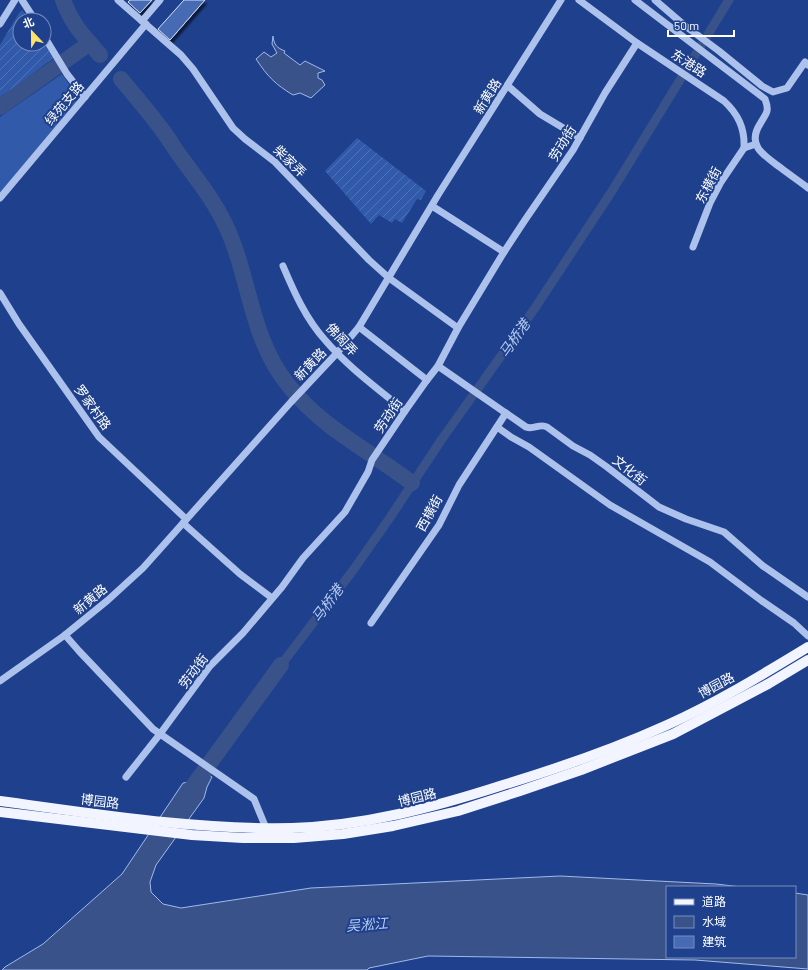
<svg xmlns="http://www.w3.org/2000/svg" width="808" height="970" font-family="Barlow,'Noto Sans SC',sans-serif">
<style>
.grass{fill:#325aaa}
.garden{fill:url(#garden-furrows)}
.water{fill:#39528a;stroke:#a0baee}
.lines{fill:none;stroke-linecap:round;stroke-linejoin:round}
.canal{stroke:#39528a;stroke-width:9}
.river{stroke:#39528a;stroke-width:16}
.building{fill:#476ab4;stroke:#d2dff9;filter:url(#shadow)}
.minor{stroke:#acc1ec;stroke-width:7}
.major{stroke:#f2f5ff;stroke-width:10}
.labels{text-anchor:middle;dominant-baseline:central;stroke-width:4;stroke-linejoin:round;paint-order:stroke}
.street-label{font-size:13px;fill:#fff;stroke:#1f418d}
.water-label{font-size:14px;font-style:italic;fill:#b8ccf3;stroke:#1f418d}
</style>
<defs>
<pattern id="garden-furrows" width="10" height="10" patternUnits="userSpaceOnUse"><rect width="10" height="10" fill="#325aaa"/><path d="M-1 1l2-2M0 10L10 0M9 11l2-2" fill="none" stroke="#5173b7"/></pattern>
<filter id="shadow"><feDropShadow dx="2" dy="3.5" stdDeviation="1" flood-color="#0009"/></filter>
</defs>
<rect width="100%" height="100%" fill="#1f418d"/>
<polygon class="grass" points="62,74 70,86 76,102 0,193 0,117"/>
<g class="garden">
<polygon points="22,10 30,20 20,20 20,44 44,43 53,58 16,87 16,86 0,97 0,45 19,13"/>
<polygon points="357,138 426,191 421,200 417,199 402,223 395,219 392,223 379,215 371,224 325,171"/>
</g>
<g class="water">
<path d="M273 36C274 45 277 48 285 51L284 53 300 65 305 61 325 71 318 73V78L322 80 325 85 311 98 300 93 293 95C275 84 268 77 256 59L264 52 271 57 277 53 272 44Z"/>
<polygon points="200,768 212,777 207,787 204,798 156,865 150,882 151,892 163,904 181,908 311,888 560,876 716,884 741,887 667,887 667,957 795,957 795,893 808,895 808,969 695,960 428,956 369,968 367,970 2,970 5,967 43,944 122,874 183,783 189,782"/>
</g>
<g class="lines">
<polyline class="canal" points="281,665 354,569 389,519 442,439 535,308 612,191 729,0"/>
<g class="river">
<path d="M63 0C72 25 84 36 100 55"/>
<path d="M121 79C135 96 150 113 163 131 169 139 174 148 180 156 196 178 213 199 225 224 251 278 249 337 289 386 322 428 370 451 412 483"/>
<polyline points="0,107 90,43"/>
<polyline points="191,789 281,665"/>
</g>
</g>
<g class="building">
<polygon points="130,0 152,0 140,13 128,2"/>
<polygon points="184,0 205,0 170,40 158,29"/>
</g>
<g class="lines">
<g class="minor">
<polyline points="22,0 35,20"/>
<polyline points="118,0 181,55 193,69 233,128 245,139 275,162 369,260 389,278 458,328"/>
<path d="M579 0 637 43 724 101C738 114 745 128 744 148"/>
<path d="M635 0 765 99C770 112 766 113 760 124 746 146 765 156 781 168 790 175 799 181 808 188"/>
<polyline points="655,0 684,25 719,51 762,86 773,92 787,88 805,62 808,65"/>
<polyline points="142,21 160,0"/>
<polyline points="0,24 15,0"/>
<polyline points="44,36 67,74 85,97"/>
<polyline points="508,86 540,114 580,138"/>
<polyline points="0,198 146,24"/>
<polyline points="432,206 504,252"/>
<polyline points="693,247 710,203 721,182 744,148 756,144"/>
<path d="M283 266C294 292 306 319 325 340 348 367 377 388 405 411"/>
<polyline points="0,293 19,324 99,437 186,519"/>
<polyline points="359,327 427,380"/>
<path d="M438 366 526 427C534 430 540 423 547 427L573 446 590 455 607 467 659 507 686 519 724 532 763 566 808 597"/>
<polyline points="497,427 511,437 529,447 610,505 710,562 762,601 794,623 808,636"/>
<polyline points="183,523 240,574 272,598"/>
<polyline points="371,623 439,525 459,485 506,413"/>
<polyline points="65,635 79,651 153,729 254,799 266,828"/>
<polyline points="0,681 65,635 108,600 143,568 291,402 337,353 359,327 438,195 561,0"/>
<polyline points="126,777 160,734 210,666 243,633 282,587 303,558 345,512 368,472 372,460 405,411 427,380 438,366 458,328 504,252 525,220 573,150 605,93 637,43"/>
</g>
<g class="major">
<path d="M0 801C97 814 194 830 292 828 364 826 435 807 503 785 559 768 614 749 667 725 716 703 762 675 808 647"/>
<polyline points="0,812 192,835 243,838 294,838 343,834 393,826 458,811 520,791 581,770 673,734 768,684 808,660"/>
</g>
</g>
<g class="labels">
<g class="street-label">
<text transform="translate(689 63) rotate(33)">东港路</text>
<text transform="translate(487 96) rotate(-58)">新黄路</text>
<text transform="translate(64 103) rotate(-50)">绿苑支路</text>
<text transform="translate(562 143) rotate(-58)">劳动街</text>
<text transform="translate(290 161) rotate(44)">柴家弄</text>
<text transform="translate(708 185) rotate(-62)">东横街</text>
<text transform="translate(342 339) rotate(47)">佛阁弄</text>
<text transform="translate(310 364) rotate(-46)">新黄路</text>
<text transform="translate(93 407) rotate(54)">罗家村路</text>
<text transform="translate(388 415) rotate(-56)">劳动街</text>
<text transform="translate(630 470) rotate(38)">文化街</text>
<text transform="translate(429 513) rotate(-61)">西横街</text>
<text transform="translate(90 599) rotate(-40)">新黄路</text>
<text transform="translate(193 671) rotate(-53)">劳动街</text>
<text transform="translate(716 685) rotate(-28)">博园路</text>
<text transform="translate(417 797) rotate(-14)">博园路</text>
<text transform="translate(100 801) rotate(7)">博园路</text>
</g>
<g class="water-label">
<text transform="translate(514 338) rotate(-55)">马桥港</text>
<text transform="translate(327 603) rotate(-53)">马桥港</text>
<text transform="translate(367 924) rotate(-4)">吴淞江</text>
</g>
</g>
<rect x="666" y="886" width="130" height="72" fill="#1f418d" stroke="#798dbb"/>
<rect x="674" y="899" width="20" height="6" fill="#f2f5ff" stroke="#798dbb"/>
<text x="702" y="906" font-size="12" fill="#ffffff">道路</text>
<rect x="674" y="916" width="20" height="12" fill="#39528a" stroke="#798dbb"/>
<text x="702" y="926" font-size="12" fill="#ffffff">水域</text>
<rect x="674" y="936" width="20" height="12" fill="#476ab4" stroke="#798dbb"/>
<text x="702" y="946" font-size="12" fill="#ffffff">建筑</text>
<g transform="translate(32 32) rotate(338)"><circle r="19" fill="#1f418d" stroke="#798dbb"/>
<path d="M0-3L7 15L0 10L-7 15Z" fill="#fbe36c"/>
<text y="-6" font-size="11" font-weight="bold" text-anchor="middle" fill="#ffffff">北</text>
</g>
<path d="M668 30v6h66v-6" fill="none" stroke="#ffffff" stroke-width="2"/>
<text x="674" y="30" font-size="12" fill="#ffffff" stroke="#1f418d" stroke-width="3" paint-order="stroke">50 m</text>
</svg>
